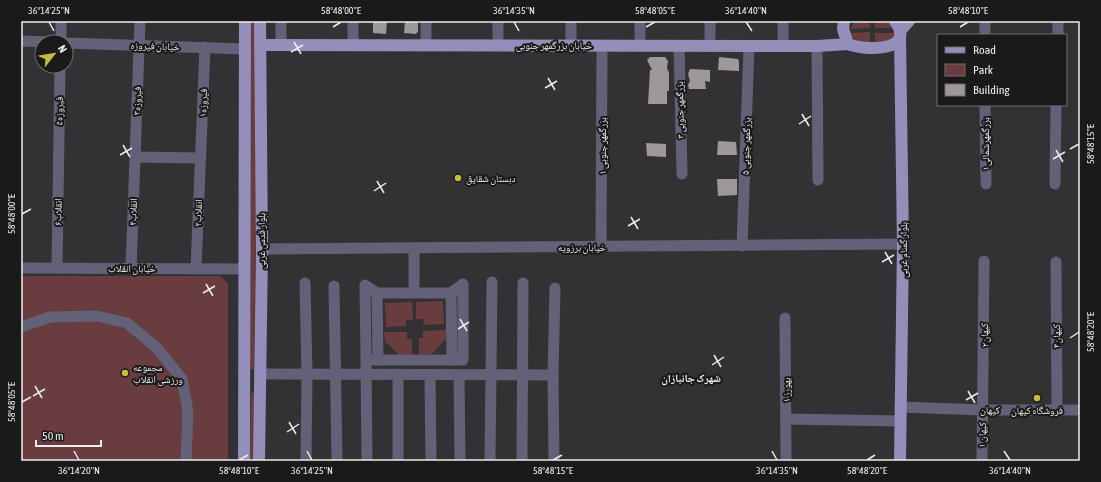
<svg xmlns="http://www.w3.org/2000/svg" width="1101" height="482" font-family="'Asap Condensed','Noto Naskh Arabic',sans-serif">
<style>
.green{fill:#693c3f}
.building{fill:#9d989b}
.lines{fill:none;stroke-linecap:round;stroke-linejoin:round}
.minor{stroke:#636177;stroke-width:11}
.major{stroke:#938fba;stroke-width:12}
.ticks{fill:none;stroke:#edebed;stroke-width:1.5}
.poi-dot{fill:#c6bc3c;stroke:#1b1a1b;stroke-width:1.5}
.labels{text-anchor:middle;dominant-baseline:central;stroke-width:4;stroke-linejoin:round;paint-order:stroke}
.street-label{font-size:10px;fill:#edebed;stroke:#1b1a1b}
.poi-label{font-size:10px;fill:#edebed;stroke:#1b1a1b;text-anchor:start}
.neighbourhood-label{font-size:11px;font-weight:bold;fill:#edebed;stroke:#1b1a1b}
.neatline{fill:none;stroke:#edebed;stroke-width:1.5}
.ticks-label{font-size:10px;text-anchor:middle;fill:#edebed}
</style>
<rect width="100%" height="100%" fill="#343135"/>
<g class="green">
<polygon points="251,21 256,21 257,153 254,369 249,369"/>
<polygon points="856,21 870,21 870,28 850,29 853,24"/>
<polygon points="874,21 892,21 895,28 875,28"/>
<polygon points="870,32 870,43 855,40 850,33"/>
<polygon points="875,33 895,33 892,40 875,43"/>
<polygon points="21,276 221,276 228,284 228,461 21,461"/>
<polygon points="443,301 444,324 424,325 423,319 416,319 416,302"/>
<polygon points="412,302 413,320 406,320 406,326 386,327 385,303"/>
<polygon points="446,330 446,339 432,354 419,354 419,338 423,338 423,331"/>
<polygon points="384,332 407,332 407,339 412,339 412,355 400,356 385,341"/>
<polygon points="251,392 255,394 254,461 250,461"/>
</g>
<g class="building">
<polygon points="373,21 387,21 386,34 373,33"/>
<polygon points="405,21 418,21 418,31 416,34 404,33"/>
<polygon points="650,57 665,57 668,61 667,68 669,73 669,91 667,91 667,104 648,104 650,70 652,70 647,60"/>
<polygon points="719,57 738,59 739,62 739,71 718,70"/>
<polygon points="690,69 710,70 710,82 705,81 706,89 689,89 688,85 690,81 688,74"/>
<polygon points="718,141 736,142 737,155 717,155"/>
<polygon points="646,143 666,144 666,157 647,156"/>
<polygon points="717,179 737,179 737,195 718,196"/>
</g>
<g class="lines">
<g class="minor">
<polyline points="353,21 353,45"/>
<polyline points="426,21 426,45"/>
<polyline points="498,21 498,45"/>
<polyline points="710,21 710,46"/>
<polyline points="783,21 783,46"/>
<polyline points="985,21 985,35"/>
<polyline points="1058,35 1058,21"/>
<polyline points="21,41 49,42"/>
<polyline points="61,42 61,21"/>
<polyline points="66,43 245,49"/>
<polyline points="281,45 281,21"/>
<polyline points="571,45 571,21"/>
<polyline points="640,45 640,21"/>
<polyline points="679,46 682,174"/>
<polyline points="817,46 818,180"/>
<polyline points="985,105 986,184"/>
<polyline points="135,157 201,158"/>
<polyline points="1055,184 1056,105"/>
<polyline points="742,246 749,46"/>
<polyline points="601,247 602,45"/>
<polyline points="262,249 903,244"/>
<polyline points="1056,262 1057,410"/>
<polyline points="21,268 244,269"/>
<polyline points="57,268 60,66"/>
<polyline points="131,268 140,21"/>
<polyline points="196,269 205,47"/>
<polyline points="305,283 307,375 306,461"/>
<polyline points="334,286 337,461"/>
<polyline points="414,293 451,293 452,360 378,360 377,293 414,293 414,248"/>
<polyline points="451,293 463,284 463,360 452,360"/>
<polyline points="785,318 786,461"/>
<polyline points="21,327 50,317 97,316 127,323 157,348 182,379 188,412 186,461"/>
<polyline points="366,360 365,285 377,293"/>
<polyline points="260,374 553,375 554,461"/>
<polyline points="398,374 398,461"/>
<polyline points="430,375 431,461"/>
<polyline points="459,375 460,461"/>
<polyline points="553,375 555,288"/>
<polyline points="900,407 983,410 1080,410"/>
<polyline points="786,419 900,421"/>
<polyline points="367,461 366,360 378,360"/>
<polyline points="490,461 492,282"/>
<polyline points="522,461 523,283"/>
<polyline points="982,461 984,261"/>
</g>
<g class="major">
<path d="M844 21 843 29 848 44C865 51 917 52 895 21"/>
<polyline points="900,31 909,21"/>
<polyline points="900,38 903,244 900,461"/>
<polyline points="260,45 817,46 848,44"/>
<polyline points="244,461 245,21"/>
<polyline points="259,461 262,249 260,21"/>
</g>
</g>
<path class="ticks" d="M49 22 54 31M514 22 519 31M746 22 752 31M333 27 341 22M646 27 655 22M960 27 968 22M294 42 301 54M291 52 303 45M548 78 555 90M545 88 557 81M802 114 809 126M799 124 811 116M123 145 130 157M1070 149 1079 144M1056 150 1063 162M120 155 132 148M1053 159 1065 152M377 181 384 193M374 191 386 183M22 214 31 209M631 217 638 229M628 226 640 219M885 252 892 264M882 262 894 255M206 284 213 296M203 293 215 286M460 319 467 331M458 329 469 322M1070 338 1079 332M714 355 721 367M712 365 724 357M35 386 42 398M968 391 975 403M33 396 45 389M966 400 978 393M22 402 31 397M289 422 296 434M287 432 299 424M74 451 79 460M307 451 312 460M772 451 777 460M1004 451 1010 460M239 460 248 455M553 460 562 455M867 460 875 455"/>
<g class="poi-dot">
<circle cx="458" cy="178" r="4"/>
<circle cx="125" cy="373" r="4"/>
<circle cx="1037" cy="398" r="4"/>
</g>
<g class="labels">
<g class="street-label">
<text x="554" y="45">خیابان بزرگمهر جنوبی</text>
<text transform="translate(155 46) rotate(2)">خیابان فیروزه</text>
<text transform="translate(137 101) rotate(-88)">فیروزه۳</text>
<text transform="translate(203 103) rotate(-88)">فیروزه۱</text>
<text transform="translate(680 110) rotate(-91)">بزرگمهر جنوبی ۳</text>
<text transform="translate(59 111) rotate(-89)">فیروزه۵</text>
<text transform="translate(985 144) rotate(-90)">بزرگمهرشمالی۱</text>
<text transform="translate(602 146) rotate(-90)">بزرگمهر جنوبی ۱</text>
<text transform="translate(746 146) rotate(-88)">بزرگمهر جنوبی ۵</text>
<text transform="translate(58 212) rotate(-89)">انقلاب۶</text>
<text transform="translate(133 212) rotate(-88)">انقلاب۴</text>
<text transform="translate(198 213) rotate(-88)">انقلاب۲</text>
<text transform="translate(261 241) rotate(-90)">بلوار قدس غربی</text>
<text x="582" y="247">خیابان برزویه</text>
<text transform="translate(903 250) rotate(-90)">بلوار گمنام غربی</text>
<text x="132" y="268">خیابان انقلاب</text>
<text transform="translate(984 335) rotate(-90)">کیهان۲</text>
<text transform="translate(1056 336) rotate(-90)">کیهان۴</text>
<text transform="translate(786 390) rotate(-90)">بهورز ۱</text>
<text transform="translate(990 410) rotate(1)">کیهان</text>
<text transform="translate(982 435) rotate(-88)">کیهان ۱</text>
</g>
<g class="poi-label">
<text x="466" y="178">دبستان شقایق</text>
<text x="133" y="367">مجموعه<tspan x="133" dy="12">ورزشی انقلاب</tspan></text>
<text x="1037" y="410" text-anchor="middle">فروشگاه کیهان</text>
</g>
<g class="neighbourhood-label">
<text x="691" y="378">شهرک جانبازان</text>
</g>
</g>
<rect width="1101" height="482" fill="none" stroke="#1b1a1b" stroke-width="44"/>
<rect x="937" y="34" width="130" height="72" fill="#1b1a1b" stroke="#6f6e6f"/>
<rect x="945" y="47" width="20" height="6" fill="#938fba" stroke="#6f6e6f"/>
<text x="973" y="54" font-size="12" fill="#edebed">Road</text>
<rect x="945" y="64" width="20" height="12" fill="#693c3f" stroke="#6f6e6f"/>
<text x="973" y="74" font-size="12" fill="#edebed">Park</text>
<rect x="945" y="84" width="20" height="12" fill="#9d989b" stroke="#6f6e6f"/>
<text x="973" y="94" font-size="12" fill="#edebed">Building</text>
<g transform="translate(54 54) rotate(59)"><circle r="19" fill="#1b1a1b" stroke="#6f6e6f"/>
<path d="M0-3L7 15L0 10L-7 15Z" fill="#c6bc3c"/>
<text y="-6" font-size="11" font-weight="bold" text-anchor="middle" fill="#edebed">N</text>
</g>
<path d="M36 440v6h65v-6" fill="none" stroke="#edebed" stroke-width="2"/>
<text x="42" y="440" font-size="12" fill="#edebed" stroke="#1b1a1b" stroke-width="3" paint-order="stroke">50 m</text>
<rect x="22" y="22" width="1057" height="438" class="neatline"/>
<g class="ticks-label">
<text x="49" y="14">36°14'25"N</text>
<text x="341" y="14">58°48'00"E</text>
<text x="514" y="14">36°14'35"N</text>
<text x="655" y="14">58°48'05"E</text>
<text x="746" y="14">36°14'40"N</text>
<text x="968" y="14">58°48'10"E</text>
<text transform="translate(1090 144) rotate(-90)" y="4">58°48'15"E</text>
<text transform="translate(11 214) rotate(-90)" y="4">58°48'00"E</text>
<text transform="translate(1090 332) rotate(-90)" y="4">58°48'20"E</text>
<text transform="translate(11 402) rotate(-90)" y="4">58°48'05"E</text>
<text x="79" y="474">36°14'20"N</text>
<text x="239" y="474">58°48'10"E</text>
<text x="312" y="474">36°14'25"N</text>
<text x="553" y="474">58°48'15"E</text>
<text x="777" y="474">36°14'35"N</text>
<text x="867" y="474">58°48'20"E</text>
<text x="1010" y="474">36°14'40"N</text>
</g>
</svg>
